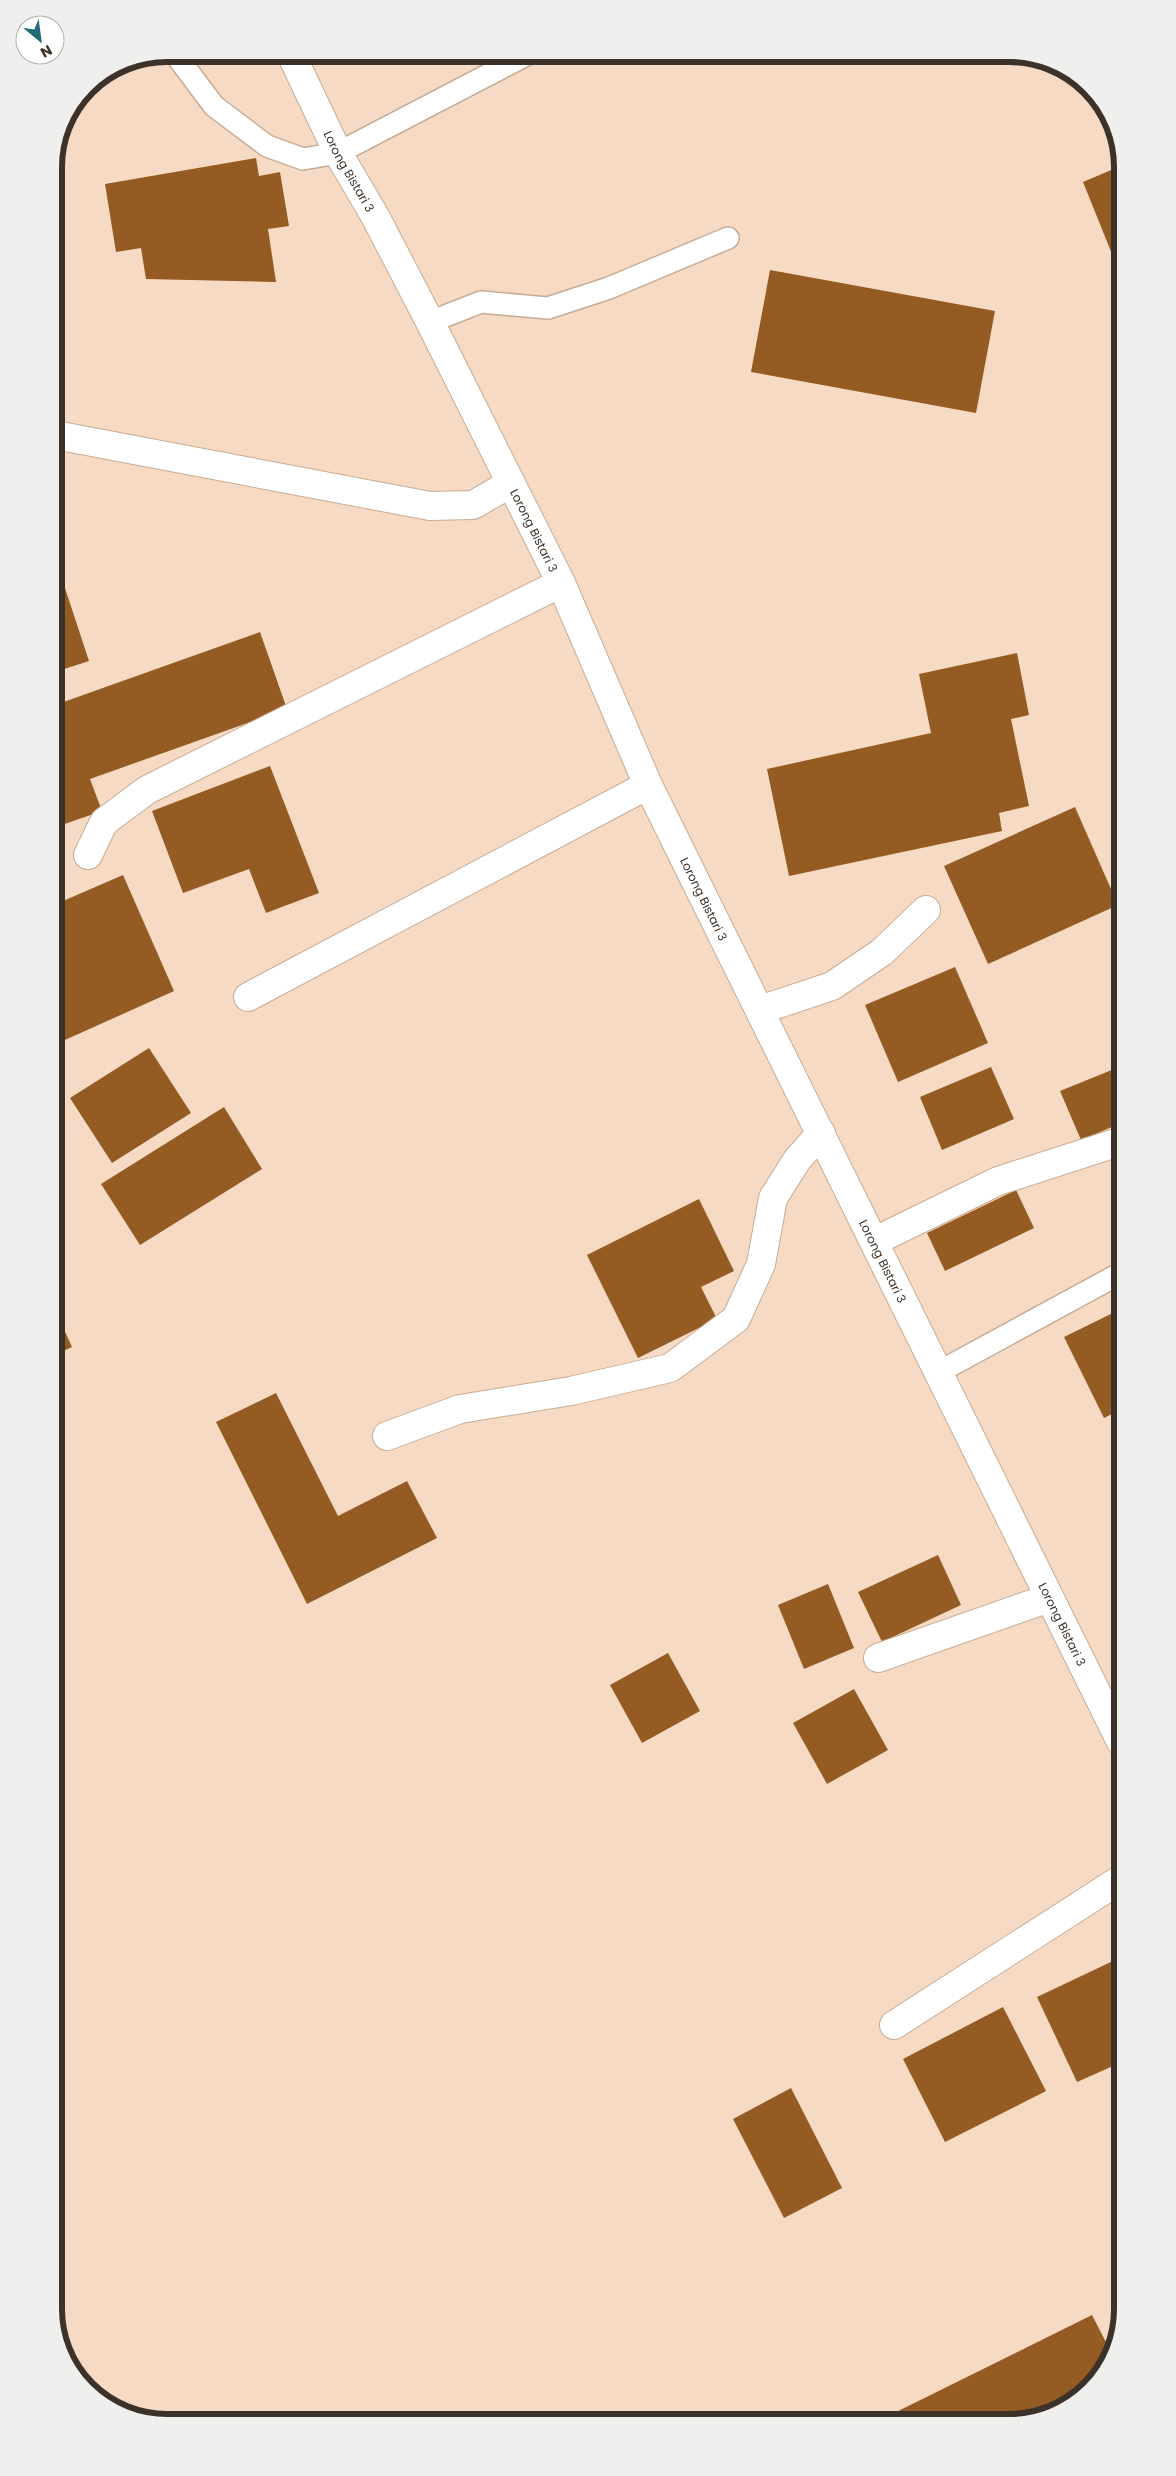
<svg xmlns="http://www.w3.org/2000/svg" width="1176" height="2476" font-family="Poppins,sans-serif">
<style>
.building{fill:#945b22}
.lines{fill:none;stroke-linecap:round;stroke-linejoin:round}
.service-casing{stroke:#c7ac95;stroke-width:24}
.minor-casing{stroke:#c7ac95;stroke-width:30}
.service{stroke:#fff;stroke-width:21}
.minor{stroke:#fff;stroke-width:28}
.labels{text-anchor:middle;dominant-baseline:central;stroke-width:5;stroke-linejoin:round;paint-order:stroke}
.street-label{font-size:12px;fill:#3d3229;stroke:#fff}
.rim{fill:none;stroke:#3d3229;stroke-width:6}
</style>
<rect width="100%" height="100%" fill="#f7dac3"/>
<g class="building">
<polygon points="256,158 259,176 280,172 289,226 268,229 276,282 146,279 141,248 116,252 105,184"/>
<polygon points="1116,168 1116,264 1083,182"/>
<polygon points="770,270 995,311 976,413 751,372"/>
<polygon points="62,579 89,661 55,672 55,581"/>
<polygon points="260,632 287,709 90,779 102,811 56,827 55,705"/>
<polygon points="1017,653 1029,715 1011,719 1029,806 999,813 1002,831 789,876 767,769 931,733 919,674"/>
<polygon points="270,766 319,893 266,913 249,869 183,893 152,811"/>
<polygon points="1075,807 1118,905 988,964 944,866"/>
<polygon points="123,875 174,991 56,1044 56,904"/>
<polygon points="955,967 988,1043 898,1082 865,1005"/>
<polygon points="149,1048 191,1113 112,1163 70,1098"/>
<polygon points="991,1067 1014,1119 942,1150 920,1097"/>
<polygon points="1119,1067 1119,1124 1081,1140 1060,1091"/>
<polygon points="224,1107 262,1169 140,1245 101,1184"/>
<polygon points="1016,1190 1034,1228 945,1271 927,1233"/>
<polygon points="699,1199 734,1271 701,1287 717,1319 638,1358 587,1255"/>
<polygon points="1119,1310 1120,1410 1104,1418 1064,1337"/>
<polygon points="57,1314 72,1347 57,1354"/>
<polygon points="276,1393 338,1516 407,1481 437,1538 307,1604 216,1422"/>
<polygon points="938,1555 961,1605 882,1642 858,1592"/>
<polygon points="828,1584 854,1648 804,1669 778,1605"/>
<polygon points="668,1653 700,1711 642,1743 610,1685"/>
<polygon points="854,1689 888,1750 827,1784 793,1723"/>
<polygon points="1115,1960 1121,1974 1122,2062 1077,2082 1037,1997"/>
<polygon points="1003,2007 1046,2091 945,2142 903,2059"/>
<polygon points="791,2088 842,2188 784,2218 733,2119"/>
<polygon points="1092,2315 1110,2350 1103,2372 1045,2416 886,2417"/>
</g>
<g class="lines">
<defs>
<g id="service">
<polyline points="175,54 214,106 267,146 303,159 338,153 528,54"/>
<polyline points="430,322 481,302 548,308 609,288 728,238"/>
<polyline points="937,1373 1119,1274"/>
</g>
<g id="minor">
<path id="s1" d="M291 54 338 153 376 218 430 322 561 583 648 785 1121 1742"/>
<polyline points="55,435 430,506 473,505 511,483"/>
<polyline points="88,855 104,822 147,790 561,583"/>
<polyline points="248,997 648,785"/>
<polyline points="760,1010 832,986 882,952 926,910"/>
<polyline points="875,1241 998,1181 1119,1142"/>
<polyline points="387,1436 460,1409 571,1391 670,1368 736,1319 761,1264 773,1198 797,1160 821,1133"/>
<polyline points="878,1658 1049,1598"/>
<polyline points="894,2025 1121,1879"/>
</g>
</defs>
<use href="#service" class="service-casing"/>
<use href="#minor" class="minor-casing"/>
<use href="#service" class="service"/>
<use href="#minor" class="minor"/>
</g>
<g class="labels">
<g class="street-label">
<text stroke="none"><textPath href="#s1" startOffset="131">Lorong Bistari 3</textPath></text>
<text stroke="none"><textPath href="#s1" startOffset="535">Lorong Bistari 3</textPath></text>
<text stroke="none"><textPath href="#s1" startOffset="941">Lorong Bistari 3</textPath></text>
<text stroke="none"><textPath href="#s1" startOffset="1345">Lorong Bistari 3</textPath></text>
<text stroke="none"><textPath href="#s1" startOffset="1750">Lorong Bistari 3</textPath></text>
</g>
</g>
<path d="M0 0H1176V2476H0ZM167 62H1009A105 105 0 0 1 1114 167V2309A105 105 0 0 1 1009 2414H167A105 105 0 0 1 62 2309V167A105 105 0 0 1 167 62Z" fill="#efefee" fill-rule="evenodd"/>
<path class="rim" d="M167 62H1009A105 105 0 0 1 1114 167V2309A105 105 0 0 1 1009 2414H167A105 105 0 0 1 62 2309V167A105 105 0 0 1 167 62Z"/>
<g transform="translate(40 40) rotate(151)"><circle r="24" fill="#ffffff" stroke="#b1ada9"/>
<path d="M0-4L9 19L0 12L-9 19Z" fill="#236b77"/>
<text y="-8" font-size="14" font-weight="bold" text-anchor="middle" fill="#3d3229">N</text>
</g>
</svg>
